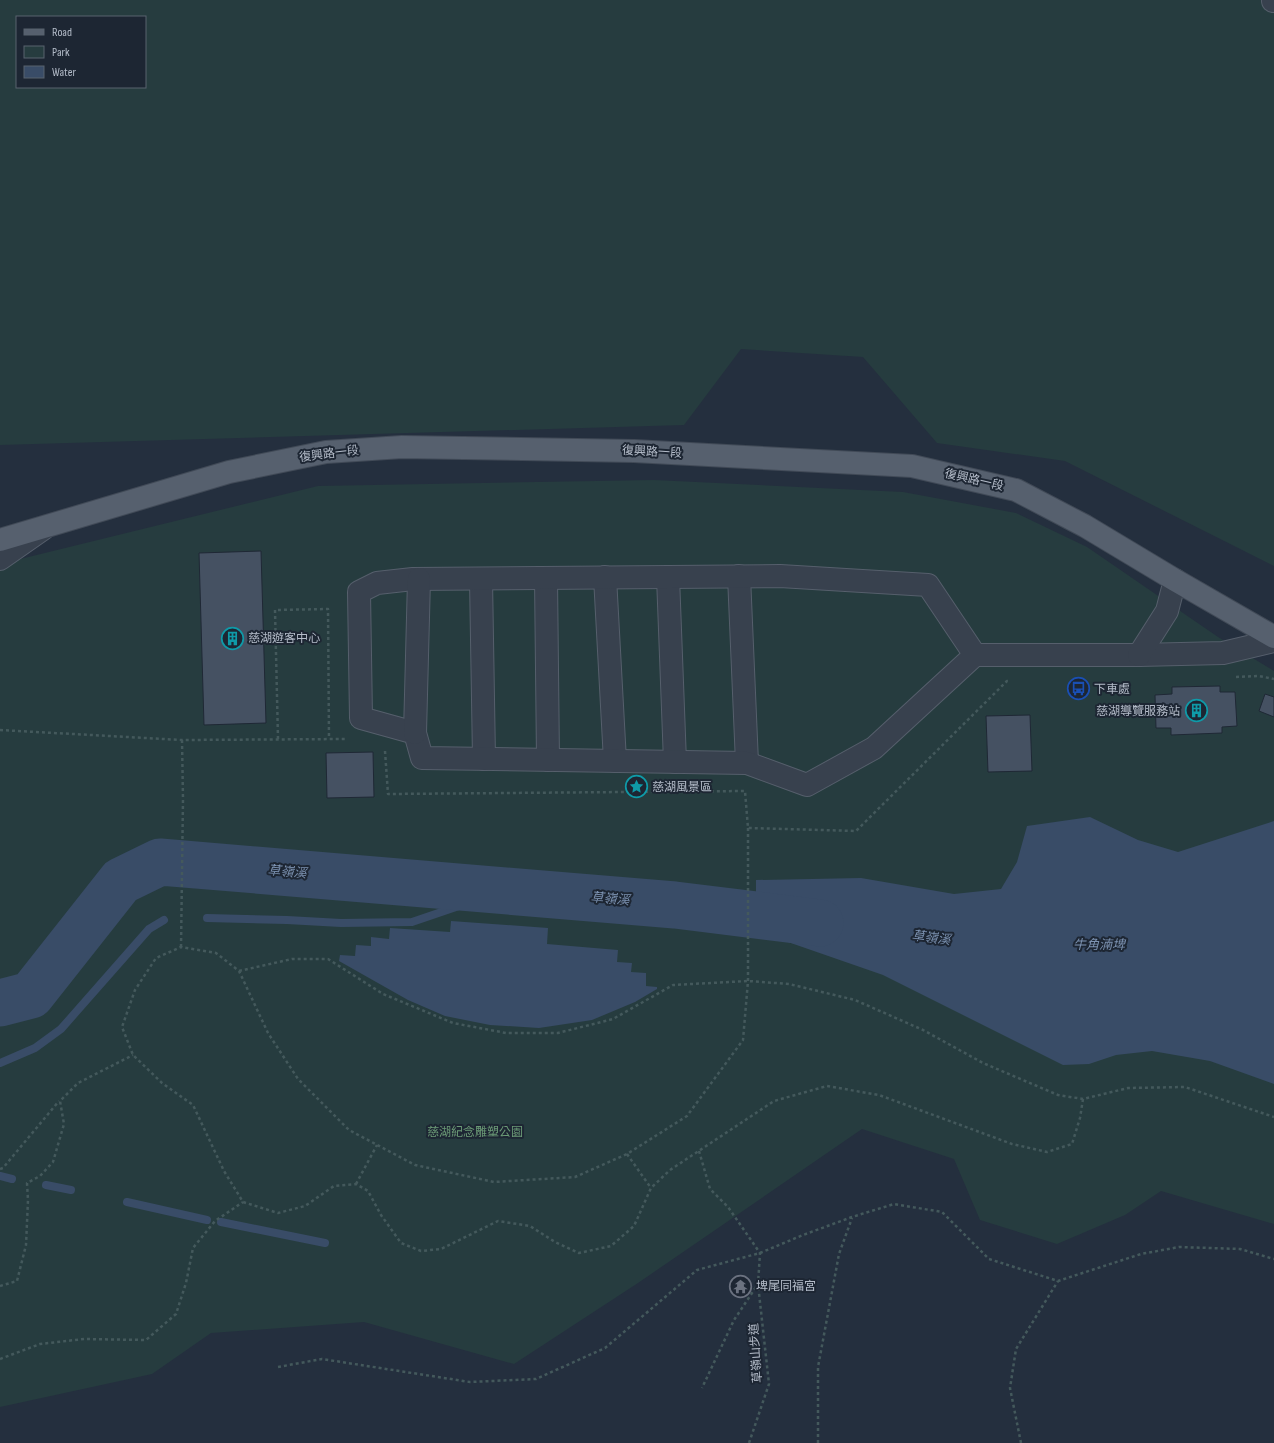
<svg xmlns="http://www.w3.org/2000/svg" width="1274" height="1443" font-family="'Sofia Sans Condensed','Noto Sans TC',sans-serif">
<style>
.green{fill:#263c3f;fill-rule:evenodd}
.water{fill:#394c67}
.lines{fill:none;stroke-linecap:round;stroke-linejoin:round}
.stream{stroke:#394c67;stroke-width:8}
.river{stroke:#394c67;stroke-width:47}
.building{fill:#455162;stroke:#1f2835}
.minor-casing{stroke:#565f6c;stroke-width:24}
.major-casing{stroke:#414a57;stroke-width:24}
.path{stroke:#44595c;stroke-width:2.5;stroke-dasharray:3 3;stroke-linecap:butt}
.minor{stroke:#38414e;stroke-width:22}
.major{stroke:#56606e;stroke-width:22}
.labels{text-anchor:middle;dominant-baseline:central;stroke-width:4;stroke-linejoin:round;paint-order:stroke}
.street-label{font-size:12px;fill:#b4bcc9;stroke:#1d2633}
.poi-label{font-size:12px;fill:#b4bcc9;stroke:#1d2633;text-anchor:start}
.park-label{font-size:12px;fill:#6b9a76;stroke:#1d2633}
.water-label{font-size:13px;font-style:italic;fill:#7c92b1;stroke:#1d2633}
</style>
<rect width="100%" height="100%" fill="#242f3e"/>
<g class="green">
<path d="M0 0H1274V566L1065 461 937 443 863 357 741 349 684 425 0 445ZM17 17H145V87H17Z"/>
<polygon points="654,480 903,492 1016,513 1087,547 1218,637 1274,671 1274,1224 1161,1191 1125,1215 1057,1244 980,1220 954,1159 862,1129 638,1283 514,1364 364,1322 211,1333 152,1374 0,1407 0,564 318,486"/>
</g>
<g class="water">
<polygon points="1090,817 1138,840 1178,852 1274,821 1274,1084 1210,1061 1152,1051 1116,1055 1089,1064 1063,1065 883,975 756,931 756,880 861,878 954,894 1001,889 1017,862 1027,826"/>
<polygon points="451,921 548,928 547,944 618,950 617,962 632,963 631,972 646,973 646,986 657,987 657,989 635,1002 592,1020 539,1028 490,1025 445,1016 408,1000 339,961 340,955 355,956 356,945 371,946 371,937 389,939 390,928 450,932"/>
</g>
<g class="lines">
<g class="stream">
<polyline points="207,918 287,920 341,923 412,922 506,890"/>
<polyline points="0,1063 35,1048 61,1029 149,929 164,920"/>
<polyline points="0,1176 12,1179"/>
<polyline points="46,1185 71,1190"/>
<polyline points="127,1202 207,1220"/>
<polyline points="221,1222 325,1243"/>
</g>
<polyline class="river" points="0,1003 31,995 121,881 160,862 675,905 820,923"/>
</g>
<g class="building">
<polygon points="261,551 266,723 204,725 199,553"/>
<polygon points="1220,686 1220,692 1235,692 1237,726 1222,727 1222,733 1171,735 1171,728 1156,728 1155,695 1172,694 1172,687"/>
<polygon points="1265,694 1274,697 1274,717 1259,711"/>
<polygon points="1030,715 1032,771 988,772 986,716"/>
<polygon points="373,752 374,797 327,798 326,753"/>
</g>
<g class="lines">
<defs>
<g id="minor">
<polyline points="1273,1 1274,1"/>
<polyline points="0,559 43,529"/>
<polyline points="739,576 747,763"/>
<polyline points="605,577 615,761"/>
<polyline points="668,577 675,762"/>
<polyline points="546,578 548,760"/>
<polyline points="481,579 484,759"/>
<polyline points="975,655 874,748 807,785 747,763 422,758 415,733 361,718 359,592 377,583 413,579 780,576 928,585 975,655 1139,655 1223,653 1274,641"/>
<polyline points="1139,655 1167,611 1175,580"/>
<polyline points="415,733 419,579"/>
</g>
<polyline id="major" points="0,540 229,472 326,452 402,447 634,451 912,466 1016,490 1085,526 1175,580 1274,637"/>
</defs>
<use href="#minor" class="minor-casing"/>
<use href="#major" class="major-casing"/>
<g class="path">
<polyline points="1236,677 1259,676 1274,679"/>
<polyline points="0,730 182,740 347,739"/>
<polyline points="278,739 275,610 328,609 329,739"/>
<polyline points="385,751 388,794 745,791 748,828 856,831 1007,681 1009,681"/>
<polyline points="748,828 748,981 743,1040 687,1116 627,1154 575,1177 494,1182 415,1165 349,1130 298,1079 268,1033 239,971 216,953 181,947 156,958 135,990 122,1027 133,1055 162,1083 193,1105 224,1171 243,1202 278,1213 305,1206 334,1186 356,1184 368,1191 381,1215 401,1243 421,1251 441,1249 498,1221 530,1226 555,1242 579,1253 611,1246 634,1226 651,1188 670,1170 774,1101 827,1086 879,1095 1012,1144 1047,1152 1072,1144 1080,1118 1083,1099"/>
<polyline points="181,947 183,799 182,740"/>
<polyline points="239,971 292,959 328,959 383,994 453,1023 506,1033 558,1033 613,1019 673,985 748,981 789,984 855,1000 923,1030 983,1063 1058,1095 1083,1099 1128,1088 1185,1087 1274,1117"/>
<polyline points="699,1151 710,1189 728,1207 760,1253 758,1284 734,1320 702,1388"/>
<polyline points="627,1154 651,1188"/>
<polyline points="0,1169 3,1168 59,1101"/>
<polyline points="356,1184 377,1145"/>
<polyline points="0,1286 17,1281 26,1245 28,1200 27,1183 40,1176 53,1162 64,1124 60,1101 78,1083 133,1055"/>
<polyline points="0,1359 40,1344 84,1339 146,1340 176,1314 186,1283 193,1248 215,1221 243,1202"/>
<polyline points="278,1367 322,1359 470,1382 536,1379 605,1348 697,1270 760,1253 803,1235 852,1217 894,1204 942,1212 989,1259 1058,1281 1141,1254 1179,1247 1240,1249 1274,1259"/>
<polyline points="749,1443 769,1384 758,1284"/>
<polyline points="818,1443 818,1367 839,1254 852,1218"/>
<polyline points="1021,1443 1010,1388 1016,1349 1058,1281"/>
</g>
<use href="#minor" class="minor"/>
<use href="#major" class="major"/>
</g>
<defs>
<symbol id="building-ring" viewBox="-11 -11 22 22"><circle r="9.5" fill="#1d2633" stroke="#0f9aa8" stroke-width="1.5"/><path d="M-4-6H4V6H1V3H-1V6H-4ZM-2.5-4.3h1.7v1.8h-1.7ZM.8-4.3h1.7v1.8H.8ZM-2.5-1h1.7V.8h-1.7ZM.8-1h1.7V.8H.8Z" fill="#0f9aa8"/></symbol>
<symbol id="bus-ring" viewBox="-11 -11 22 22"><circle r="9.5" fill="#1d2633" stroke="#1a4fb4" stroke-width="1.5"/><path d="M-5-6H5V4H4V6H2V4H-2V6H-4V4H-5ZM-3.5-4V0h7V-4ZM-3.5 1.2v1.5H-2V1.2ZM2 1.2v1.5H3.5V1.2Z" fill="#1a4fb4"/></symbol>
<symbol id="sight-ring" viewBox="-11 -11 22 22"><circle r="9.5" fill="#1d2633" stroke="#0f9aa8" stroke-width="1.5"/><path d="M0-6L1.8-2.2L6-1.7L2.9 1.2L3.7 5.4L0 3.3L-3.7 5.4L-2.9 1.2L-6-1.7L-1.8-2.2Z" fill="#0f9aa8"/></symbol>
<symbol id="temple-ring" viewBox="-11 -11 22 22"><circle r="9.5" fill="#1d2633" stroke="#6b7280" stroke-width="1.5"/><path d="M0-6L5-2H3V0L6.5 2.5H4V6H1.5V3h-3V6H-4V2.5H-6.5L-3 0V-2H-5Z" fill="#6b7280"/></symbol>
</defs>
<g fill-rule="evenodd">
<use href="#building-ring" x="220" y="626" width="25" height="25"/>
<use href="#bus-ring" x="1066" y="676" width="25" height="25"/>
<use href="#building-ring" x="1184" y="698" width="25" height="25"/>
<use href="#sight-ring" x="624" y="774" width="25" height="25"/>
<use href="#temple-ring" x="728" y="1274" width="25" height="25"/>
</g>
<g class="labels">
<g class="street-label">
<text transform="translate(652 452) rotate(3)">復興路一段</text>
<text transform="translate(329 454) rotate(-7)">復興路一段</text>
<text transform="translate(974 480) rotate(13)">復興路一段</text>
<text transform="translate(756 1353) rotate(-94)">草嶺山步道</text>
</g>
<g class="poi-label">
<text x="248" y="638">慈湖遊客中心</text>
<text x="1094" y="689">下車處</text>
<text x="1180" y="711" text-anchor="end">慈湖導覽服務站</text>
<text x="652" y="787">慈湖風景區</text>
<text x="756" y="1286">埤尾同福宮</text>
</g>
<g class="park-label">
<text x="475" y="1132">慈湖紀念雕塑公園</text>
</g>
<g class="water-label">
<text transform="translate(287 872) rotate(5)">草嶺溪</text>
<text transform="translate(610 899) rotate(5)">草嶺溪</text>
<text transform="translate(931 938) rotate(7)">草嶺溪</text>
<text x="1099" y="945">牛角湳埤</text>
</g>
</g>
<rect x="16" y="16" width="130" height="72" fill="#1d2633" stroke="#59626f"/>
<rect x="24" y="29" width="20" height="6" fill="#56606e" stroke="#59626f"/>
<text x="52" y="36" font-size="12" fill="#b4bcc9">Road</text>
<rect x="24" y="46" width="20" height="12" fill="#263c3f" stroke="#59626f"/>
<text x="52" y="56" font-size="12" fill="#b4bcc9">Park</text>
<rect x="24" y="66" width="20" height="12" fill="#394c67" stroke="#59626f"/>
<text x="52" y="76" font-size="12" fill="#b4bcc9">Water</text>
</svg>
